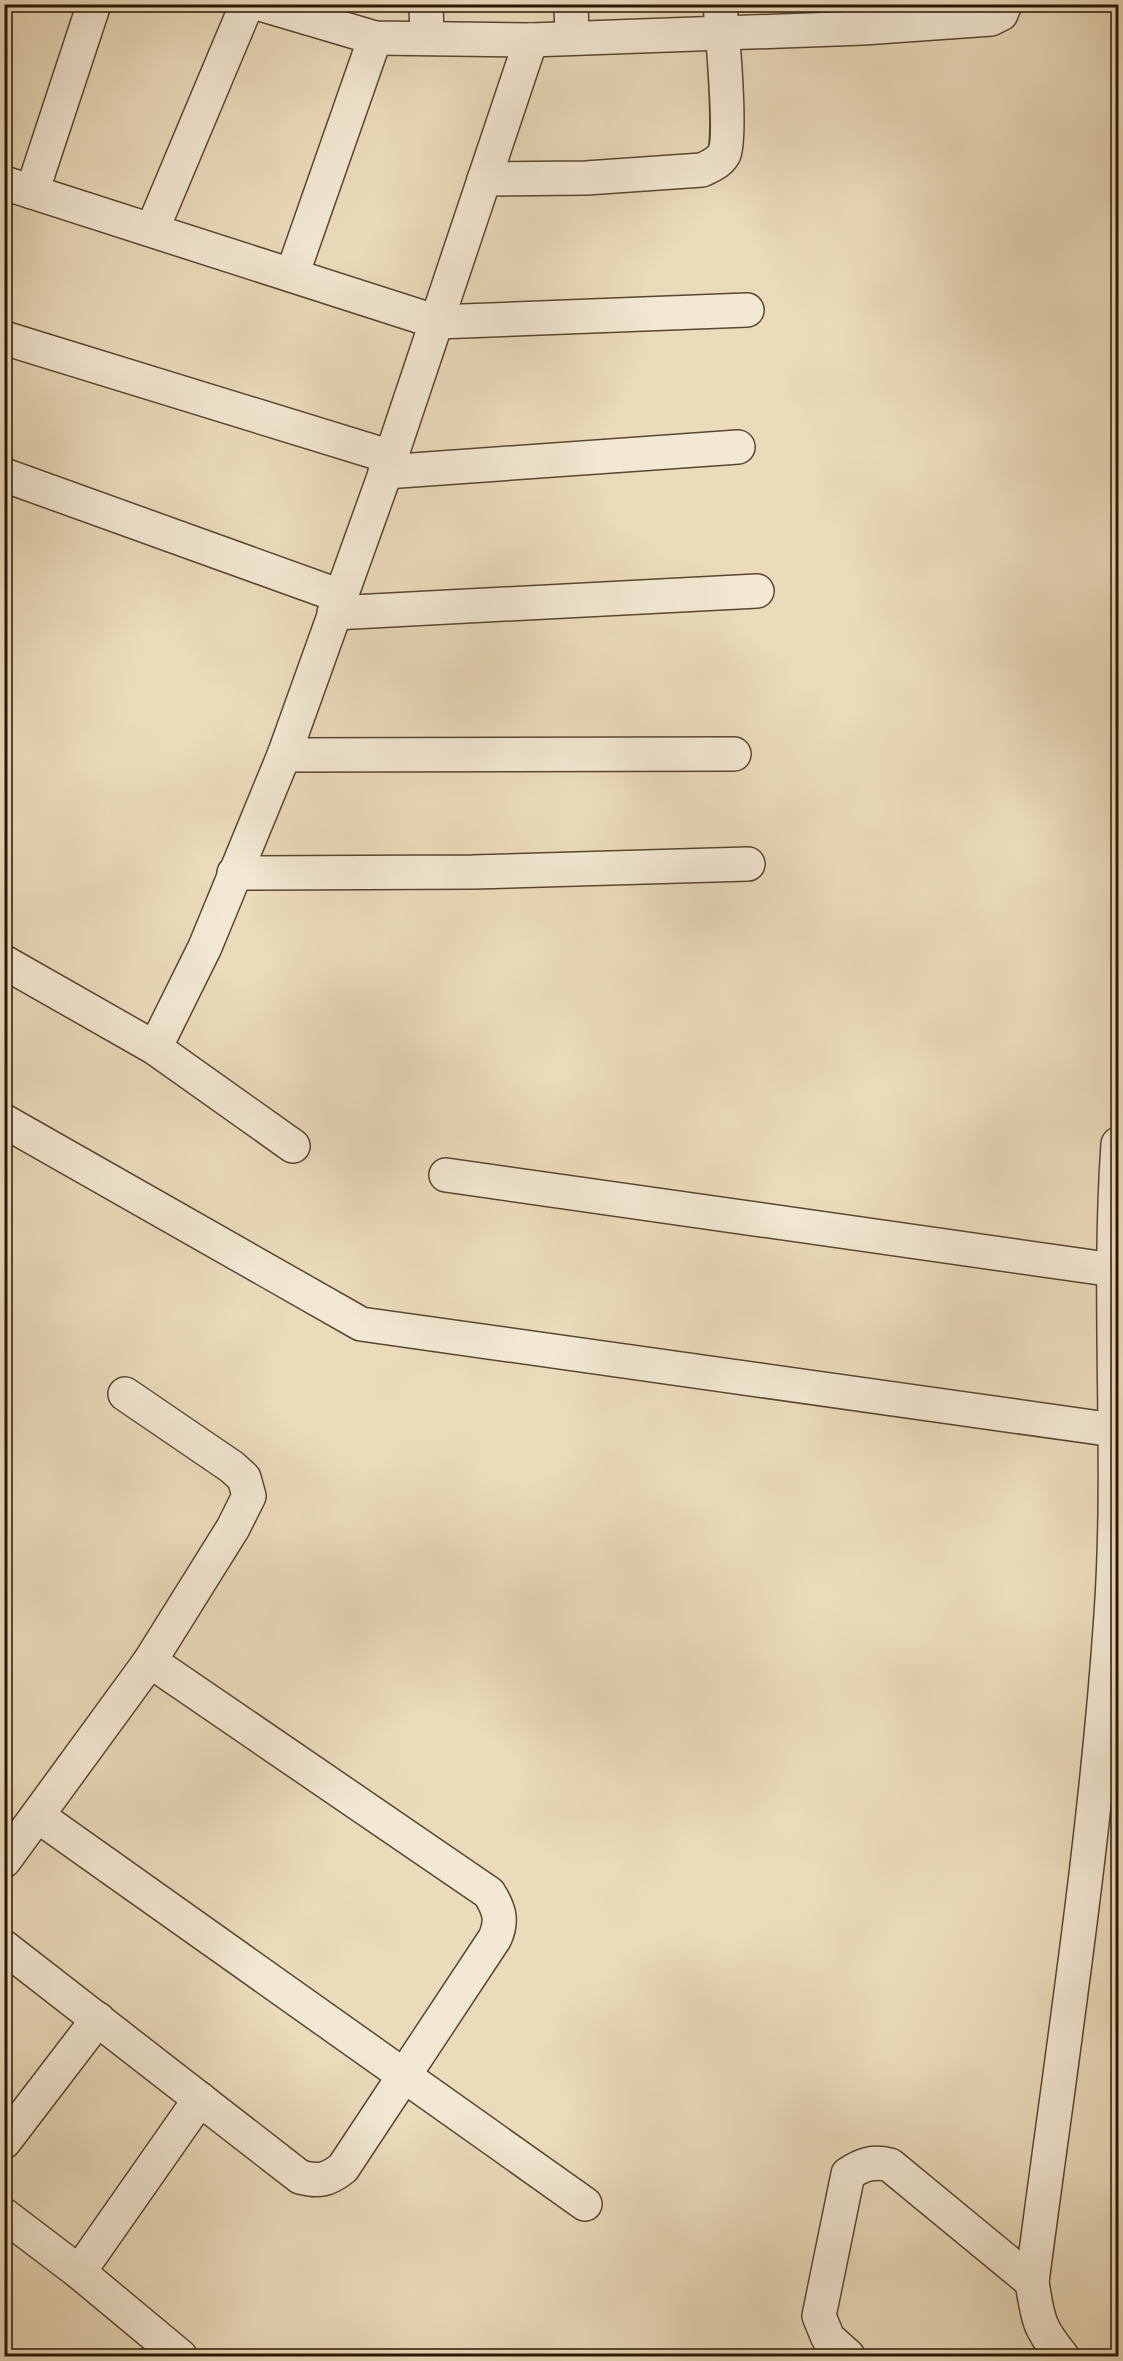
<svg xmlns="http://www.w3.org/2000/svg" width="1123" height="2361" font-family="'IM FELL French Canon',serif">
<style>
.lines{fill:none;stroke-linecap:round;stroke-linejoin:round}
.street-casing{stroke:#59472f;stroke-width:36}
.street{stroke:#f2e8d3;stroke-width:33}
</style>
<rect width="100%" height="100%" fill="#ebdbbb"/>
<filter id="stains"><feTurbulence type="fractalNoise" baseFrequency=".00333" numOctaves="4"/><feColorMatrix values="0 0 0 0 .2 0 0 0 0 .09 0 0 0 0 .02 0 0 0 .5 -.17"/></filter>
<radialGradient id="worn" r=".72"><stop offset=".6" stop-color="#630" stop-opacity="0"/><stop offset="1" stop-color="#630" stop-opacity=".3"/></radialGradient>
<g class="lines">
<defs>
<g id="street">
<polyline points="260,4 375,38 531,40 863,28 991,19 1001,14 1005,4"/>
<polyline points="426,4 427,38"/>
<polyline points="571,4 572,37"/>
<path d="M484 179 586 178 702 170C710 166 719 163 724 154 732 138 722 28 720 4"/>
<polyline points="4,183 437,322 747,310"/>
<polyline points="32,192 94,4"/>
<polyline points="152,230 247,4"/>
<polyline points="292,275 375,38"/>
<polyline points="4,338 391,457"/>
<polyline points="385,472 738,447"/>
<polyline points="4,475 340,596"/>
<polyline points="334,613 757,591"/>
<polyline points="284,755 734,754"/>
<polyline points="234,873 473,872 748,864"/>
<polyline points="4,962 155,1048 293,1146"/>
<polyline points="155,1048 205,947 284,755 391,457 531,40"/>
<polyline points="4,1121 361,1324 1114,1430"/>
<polyline points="446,1175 1114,1270"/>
<polyline points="38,1816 585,2204"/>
<polyline points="4,1861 150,1661 233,1528 249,1496 244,1478 232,1467 125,1394"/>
<path d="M4 1947 300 2177C319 2182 328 2180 343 2168L495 1938C503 1920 499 1909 489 1893L150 1661"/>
<polyline points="4,2142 98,2019"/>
<polyline points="4,2215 79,2272 180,2356"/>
<polyline points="79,2272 200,2099"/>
<path d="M848 2356 828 2338 819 2316 848 2174C863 2164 873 2161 890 2165L1032 2282"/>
<path d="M1062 2356C1038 2327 1038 2319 1032 2282 1061 2060 1096 1838 1111 1615 1122 1458 1107 1301 1118 1144"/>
</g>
</defs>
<use href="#street" class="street-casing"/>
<use href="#street" class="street"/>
</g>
<rect width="1123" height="2361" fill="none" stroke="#ebdbbb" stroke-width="24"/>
<rect x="6" y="6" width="1111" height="2349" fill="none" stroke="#281600" stroke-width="3"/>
<rect x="12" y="12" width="1099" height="2337" fill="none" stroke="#281600" stroke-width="1.5"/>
<rect width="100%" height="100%" filter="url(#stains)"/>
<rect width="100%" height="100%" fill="url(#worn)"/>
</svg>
